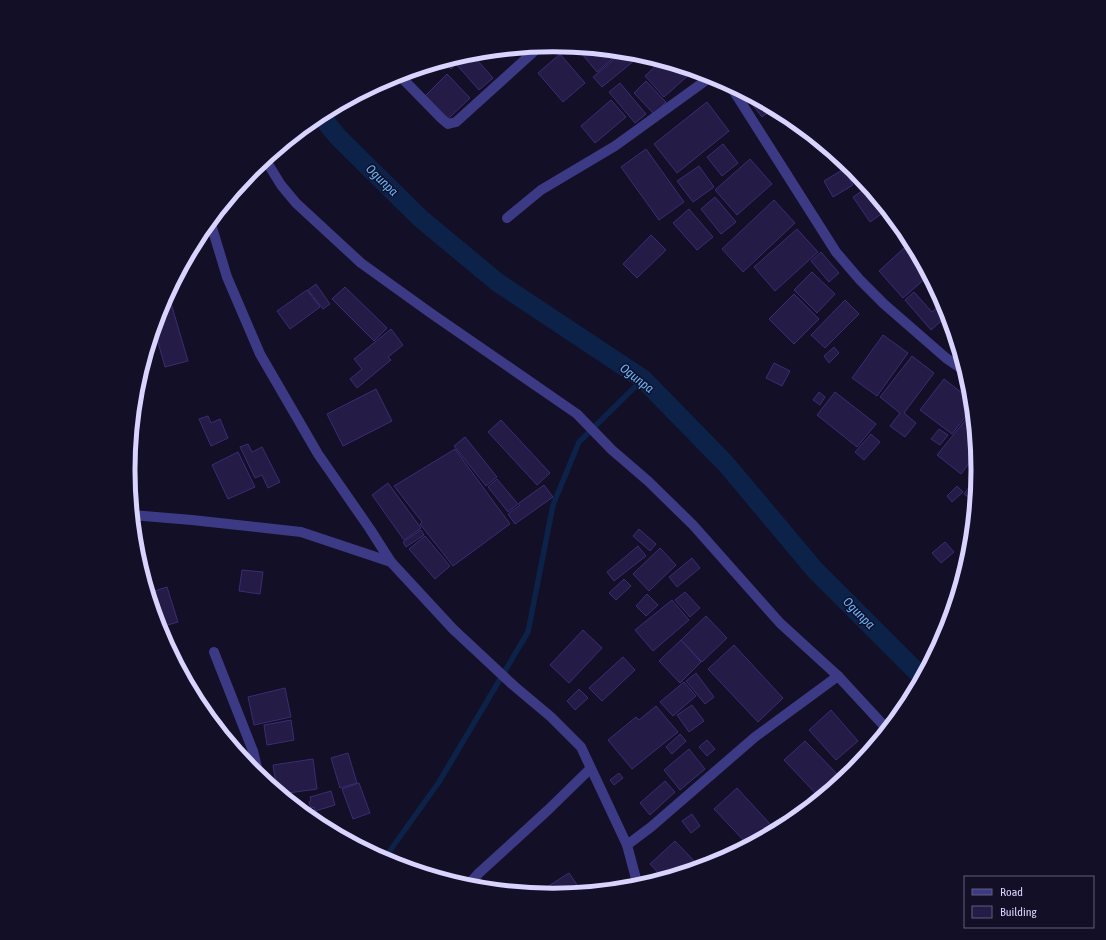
<svg xmlns="http://www.w3.org/2000/svg" width="1106" height="940" font-family="'Asap Condensed',sans-serif">
<style>
.lines{fill:none;stroke-linecap:round;stroke-linejoin:round}
.stream{stroke:#0c2248;stroke-width:5.5}
.canal{stroke:#0c2248;stroke-width:19}
.building{fill:#241b47;stroke:#3b2d73}
.minor{stroke:#3d3a85;stroke-width:10}
.labels{text-anchor:middle;dominant-baseline:central;stroke-width:3;stroke-linejoin:round;paint-order:stroke}
.water-label{font-size:13px;font-style:italic;fill:#62b6ff;stroke:#130f26}
.rim{fill:none;stroke:#d9d4ff;stroke-width:5}
</style>
<rect width="100%" height="100%" fill="#130f26"/>
<g class="lines">
<polyline class="stream" points="384,859 439,782 528,632 553,505 579,442 643,379"/>
<polyline class="canal" points="320,115 338,137 420,218 497,282 643,379 726,464 815,570 922,677"/>
</g>
<g class="building">
<polygon points="576,47 616,51 618,54 597,72"/>
<polygon points="623,52 629,53 635,60 602,87 593,77"/>
<polygon points="471,53 493,78 479,90 457,65"/>
<polygon points="560,54 585,83 563,102 538,73"/>
<polygon points="464,55 451,69 445,63 448,60"/>
<polygon points="661,61 693,71 664,97 645,76"/>
<polygon points="447,74 470,98 448,119 425,96"/>
<polygon points="646,81 666,102 654,114 634,93"/>
<polygon points="620,83 646,114 635,123 609,92"/>
<polygon points="743,92 774,108 762,117"/>
<polygon points="611,100 626,117 595,143 581,126"/>
<polygon points="707,102 729,131 677,173 654,144"/>
<polygon points="723,144 738,163 722,176 707,157"/>
<polygon points="646,149 684,202 659,220 621,167"/>
<polygon points="750,159 772,184 737,215 715,190"/>
<polygon points="840,159 854,170 864,182 858,186"/>
<polygon points="699,166 714,187 693,202 677,181"/>
<polygon points="844,169 853,185 833,197 824,181"/>
<polygon points="868,187 887,210 870,222 853,197"/>
<polygon points="715,197 736,222 721,234 701,209"/>
<polygon points="774,200 795,223 743,272 722,249"/>
<polygon points="689,209 713,237 697,250 673,223"/>
<polygon points="797,229 818,252 775,291 754,267"/>
<polygon points="651,235 666,250 637,278 623,264"/>
<polygon points="904,248 928,276 903,298 879,271"/>
<polygon points="821,252 839,273 829,282 811,261"/>
<polygon points="812,272 835,294 817,313 794,290"/>
<polygon points="316,284 330,304 323,309 308,290"/>
<polygon points="345,287 387,328 374,341 332,299"/>
<polygon points="307,290 320,307 290,329 277,311"/>
<polygon points="914,292 932,312 942,303 946,308 948,315 931,330 905,300"/>
<polygon points="168,293 188,361 165,367 154,328 160,307"/>
<polygon points="794,294 819,319 794,344 769,319"/>
<polygon points="845,300 859,314 825,348 811,335"/>
<polygon points="391,329 403,345 388,357 391,360 357,388 350,379 362,369 354,359"/>
<polygon points="883,335 908,353 877,396 852,378"/>
<polygon points="834,347 839,353 829,363 824,356"/>
<polygon points="912,356 934,373 904,413 916,423 905,437 890,426 900,413 880,397"/>
<polygon points="774,363 790,371 782,386 766,378"/>
<polygon points="944,379 971,400 972,408 952,434 920,410"/>
<polygon points="376,389 392,421 343,446 327,414"/>
<polygon points="819,392 825,397 820,405 813,400"/>
<polygon points="835,392 876,424 857,447 817,415"/>
<polygon points="971,413 973,414 976,454 961,474 937,455"/>
<polygon points="208,416 211,423 220,419 228,438 211,446 199,419"/>
<polygon points="501,420 550,473 537,485 488,432"/>
<polygon points="939,429 948,435 940,445 931,439"/>
<polygon points="871,434 880,442 864,460 855,452"/>
<polygon points="465,437 497,477 486,486 454,446"/>
<polygon points="248,444 252,452 262,447 280,482 268,488 262,475 255,478 240,447"/>
<polygon points="455,449 510,524 453,566 420,524 422,522 394,486"/>
<polygon points="238,452 255,487 228,499 212,465"/>
<polygon points="977,476 975,502 964,494"/>
<polygon points="497,479 518,504 508,512 488,487"/>
<polygon points="388,483 421,528 404,540 372,495"/>
<polygon points="544,485 553,497 515,524 508,514 520,505 519,503"/>
<polygon points="957,486 963,492 952,502 947,496"/>
<polygon points="639,529 656,544 650,551 633,536"/>
<polygon points="421,530 424,535 406,547 403,542"/>
<polygon points="425,536 450,566 435,579 409,549"/>
<polygon points="945,542 954,552 941,563 932,553"/>
<polygon points="638,546 646,556 614,581 607,572"/>
<polygon points="660,548 676,565 649,591 633,574"/>
<polygon points="692,558 700,568 677,587 669,577"/>
<polygon points="242,570 263,572 260,594 239,591"/>
<polygon points="624,579 631,586 616,600 609,593"/>
<polygon points="167,587 178,622 164,626 162,617 156,619 148,593"/>
<polygon points="685,592 700,608 690,617 675,600"/>
<polygon points="647,594 658,605 646,616 636,606"/>
<polygon points="672,600 689,620 653,651 635,630"/>
<polygon points="706,616 727,638 702,662 681,640"/>
<polygon points="583,630 602,648 569,683 550,665"/>
<polygon points="681,640 701,662 680,683 659,661"/>
<polygon points="734,645 783,698 758,722 708,669"/>
<polygon points="623,657 635,670 602,701 589,688"/>
<polygon points="696,673 714,697 705,704 686,681"/>
<polygon points="684,682 696,696 673,716 660,702"/>
<polygon points="285,688 291,717 254,725 248,697"/>
<polygon points="579,689 588,698 575,710 567,701"/>
<polygon points="692,705 704,721 689,732 677,715"/>
<polygon points="656,706 678,732 632,769 608,740 636,717 639,720"/>
<polygon points="831,710 858,741 836,760 809,730"/>
<polygon points="291,720 294,740 267,745 264,725"/>
<polygon points="222,721 226,734 223,735 214,723"/>
<polygon points="680,734 686,741 672,754 666,747"/>
<polygon points="707,740 715,749 707,756 699,747"/>
<polygon points="805,741 843,780 820,798 784,760"/>
<polygon points="689,749 705,769 680,790 664,770"/>
<polygon points="348,753 357,783 340,788 331,758"/>
<polygon points="313,759 317,789 281,794 277,790 273,765"/>
<polygon points="619,773 623,778 614,785 610,780"/>
<polygon points="665,781 675,792 650,815 640,803"/>
<polygon points="359,783 370,813 353,819 342,789"/>
<polygon points="737,788 771,825 748,845 714,809"/>
<polygon points="331,791 335,805 315,811 314,807 311,808 309,802 311,801 310,797"/>
<polygon points="692,814 700,826 691,833 682,821"/>
<polygon points="675,841 700,867 663,878 650,864"/>
<polygon points="569,873 582,892 552,895 547,887"/>
</g>
<g class="lines">
<g class="minor">
<polyline points="399,75 441,118 448,124 456,122 540,46"/>
<polyline points="730,85 836,252 860,280 884,304 946,358 965,371"/>
<polyline points="265,159 281,185 296,203 361,263 432,314 577,414 612,450 648,481 693,525 780,623 838,676 887,729"/>
<polyline points="507,218 541,190 615,146 712,76"/>
<polyline points="210,221 227,277 260,354 318,454 370,529 391,562 453,629 513,685 551,717 581,747 627,845 638,886"/>
<polyline points="132,515 192,520 301,532 391,562"/>
<polyline points="214,652 253,751 259,776"/>
<polyline points="627,845 651,827 755,737 838,676"/>
<polyline points="467,886 479,873 548,810 590,769"/>
</g>
</g>
<g class="labels">
<g class="water-label">
<text transform="translate(382 180) rotate(44)">Ogunpa</text>
<text transform="translate(637 378) rotate(38)">Ogunpa</text>
<text transform="translate(859 613) rotate(45)">Ogunpa</text>
</g>
</g>
<path d="M0 0H1106V940H0ZM135 470a418 418 0 1 1 836 0a418 418 0 1 1-836 0Z" fill="#130f26" fill-rule="evenodd"/>
<path class="rim" d="M135 470a418 418 0 1 1 836 0a418 418 0 1 1-836 0Z"/>
<rect x="964" y="876" width="130" height="52" fill="#130f26" stroke="#625e7d"/>
<rect x="972" y="889" width="20" height="6" fill="#3d3a85" stroke="#625e7d"/>
<text x="1000" y="896" font-size="12" fill="#d9d4ff">Road</text>
<rect x="972" y="906" width="20" height="12" fill="#241b47" stroke="#625e7d"/>
<text x="1000" y="916" font-size="12" fill="#d9d4ff">Building</text>
</svg>
